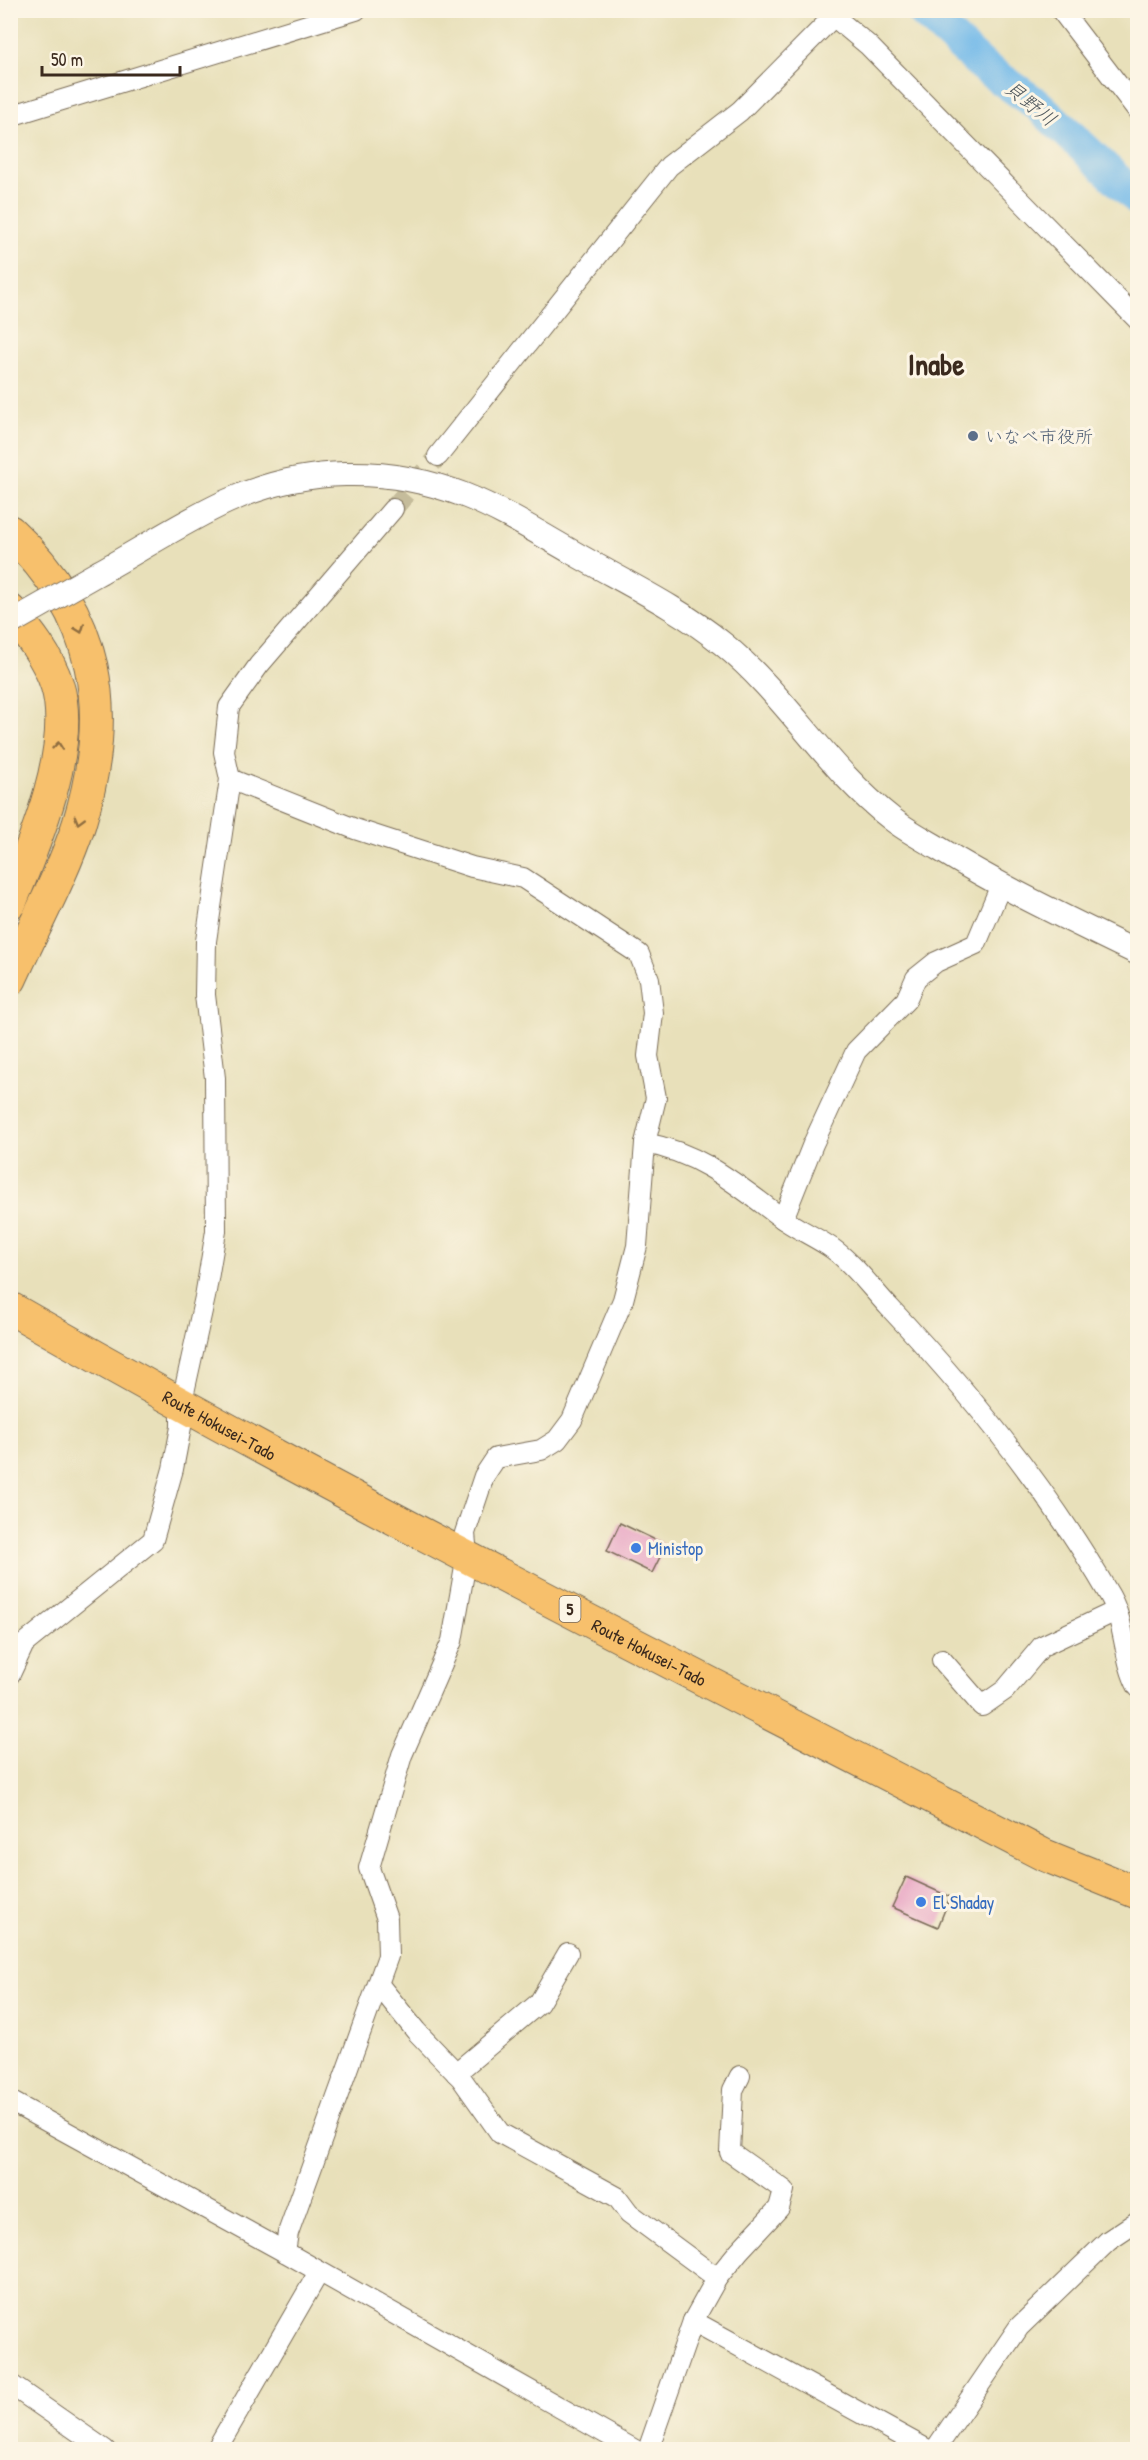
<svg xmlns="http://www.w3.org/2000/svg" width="1148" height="2460" font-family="'Patrick Hand','Klee One',sans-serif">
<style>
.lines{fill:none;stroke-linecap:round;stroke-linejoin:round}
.river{stroke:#72b9e9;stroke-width:33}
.building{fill:#e59abf}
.minor-tunnel{stroke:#c5bc9b;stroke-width:20;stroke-dasharray:20 10;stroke-linecap:butt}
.minor-casing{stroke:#786a55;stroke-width:22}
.tertiary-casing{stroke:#786a55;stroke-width:26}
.primary-casing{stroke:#786a55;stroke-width:34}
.motorway-casing{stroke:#786a55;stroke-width:35}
.minor{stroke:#fff;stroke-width:20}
.tertiary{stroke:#fff;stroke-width:24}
.primary{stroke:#f7c06c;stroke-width:32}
.motorway{stroke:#f7c06c;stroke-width:33}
.tertiary-bridge-casing{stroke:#786a55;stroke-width:26;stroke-linecap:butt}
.tertiary-bridge{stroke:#fff;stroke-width:24}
.oneway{stroke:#906e41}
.service-dot{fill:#5c6f8a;stroke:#fcf5e5;stroke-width:2}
.shop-dot{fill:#3f7fe0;stroke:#fcf5e5;stroke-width:2}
.labels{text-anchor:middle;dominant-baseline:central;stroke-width:6;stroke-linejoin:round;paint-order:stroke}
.shield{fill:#fcf5e5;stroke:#75675a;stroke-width:1.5}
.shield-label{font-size:16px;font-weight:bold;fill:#3b2a1e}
.service-label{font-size:18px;fill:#4e5e75;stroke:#fcf5e5;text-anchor:start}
.street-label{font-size:18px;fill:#3b2a1e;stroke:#fcf5e5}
.shop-label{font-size:18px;fill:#366cbe;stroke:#fcf5e5;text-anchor:start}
.water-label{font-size:20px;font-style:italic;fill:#4c555b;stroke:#fcf5e5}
.town-label{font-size:30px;font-weight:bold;fill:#3b2a1e;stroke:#fcf5e5}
</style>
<rect width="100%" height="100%" fill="#fcf5e5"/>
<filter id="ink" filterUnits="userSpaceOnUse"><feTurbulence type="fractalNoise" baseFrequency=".0167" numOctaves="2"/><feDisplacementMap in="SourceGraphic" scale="12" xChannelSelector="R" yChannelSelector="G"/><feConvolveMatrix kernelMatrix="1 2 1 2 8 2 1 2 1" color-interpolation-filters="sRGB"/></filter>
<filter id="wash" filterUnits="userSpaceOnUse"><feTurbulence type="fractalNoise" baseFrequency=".008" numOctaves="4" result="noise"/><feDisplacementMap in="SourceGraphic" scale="24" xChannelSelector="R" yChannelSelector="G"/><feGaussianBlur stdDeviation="1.35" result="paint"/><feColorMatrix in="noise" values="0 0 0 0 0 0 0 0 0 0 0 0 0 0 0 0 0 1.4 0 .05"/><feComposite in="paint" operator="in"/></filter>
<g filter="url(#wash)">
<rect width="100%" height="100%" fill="#e8e0ba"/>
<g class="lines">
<polyline class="river" points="921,10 984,67 1038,105 1138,199"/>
</g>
<g id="blocks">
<g class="building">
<polygon points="620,1523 666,1545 652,1573 607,1551"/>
<polygon points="906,1877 950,1897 938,1927 892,1907"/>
</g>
</g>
</g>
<g filter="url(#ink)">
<use href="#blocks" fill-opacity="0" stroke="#786a55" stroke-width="1.5"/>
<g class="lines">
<polyline class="minor-tunnel" points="393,509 438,456"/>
<defs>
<g id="minor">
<polyline points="826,10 868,45 1138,320"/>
<polyline points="1061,10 1138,111"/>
<polyline points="10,116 356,10"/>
<polyline points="438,456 669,166 740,111 833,17"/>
<polyline points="230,779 355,829 472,867 523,878 639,954 649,979 653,1013 648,1056 656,1098 645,1143 637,1246 623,1300 572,1420 557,1440 541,1450 496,1458 484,1476 465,1533 467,1556 452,1641 402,1755 369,1868 387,1919 388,1956 288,2233 285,2252"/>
<path d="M645 1143C700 1153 736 1184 779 1216 796 1229 816 1237 833 1249 854 1264 872 1289 890 1308 972 1395 1050 1492 1110 1596 1126 1625 1123 1659 1138 1687"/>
<polyline points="783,1219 813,1144 856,1051 906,1000 916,978 936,962 976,944 1001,885"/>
<polyline points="942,1660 982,1706 1005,1690 1042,1646 1116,1611"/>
<polyline points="10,1674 24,1644 153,1540 173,1469 181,1427 181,1406 205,1297 216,1231 215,1078 205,995 206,941 230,779 224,752 229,707 259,665 393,509"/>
<polyline points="379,1985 416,2031 461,2078 500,2133 617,2197 629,2213 717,2278 693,2321"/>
<polyline points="456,2073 539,2003 568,1953"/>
<polyline points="10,2101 285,2252 635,2450"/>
<polyline points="717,2278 739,2251 779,2208 784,2190 730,2152 733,2090 740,2076"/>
<polyline points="10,2384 105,2450"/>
<polyline points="216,2450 319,2272"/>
<polyline points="648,2450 693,2321 928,2450"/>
<polyline points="935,2450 1019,2327 1108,2241 1138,2221"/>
</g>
<path id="tertiary" d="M100 572C142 549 184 521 228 501 303 467 387 465 464 495 502 510 537 532 572 552 622 581 678 607 723 644 786 695 827 769 892 819 906 830 923 839 938 848 1002 888 1070 920 1138 953"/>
<g id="primary">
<path id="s1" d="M10 1308C349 1502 698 1676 1044 1855L1138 1893"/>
</g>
<g id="motorway">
<path d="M10 532C99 615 114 710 79 824 63 874 32 930 10 979"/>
<path d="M10 611C29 633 48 657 57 685 76 746 34 845 10 902"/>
</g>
</defs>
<use href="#minor" class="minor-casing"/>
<use href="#tertiary" class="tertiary-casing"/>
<use href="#primary" class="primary-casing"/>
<use href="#motorway" class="motorway-casing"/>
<use href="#minor" class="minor"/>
<use href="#tertiary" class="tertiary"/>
<use href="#primary" class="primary"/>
<use href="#motorway" class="motorway"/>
<defs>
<polyline id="tertiary-bridge" points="10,623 100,572"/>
</defs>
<use href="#tertiary-bridge" class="tertiary-bridge-casing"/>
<use href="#tertiary-bridge" class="tertiary-bridge"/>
</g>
<defs><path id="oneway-chevron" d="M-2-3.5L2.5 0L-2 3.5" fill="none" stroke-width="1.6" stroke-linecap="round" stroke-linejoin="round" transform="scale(1.5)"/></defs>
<g class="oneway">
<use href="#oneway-chevron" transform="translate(80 629) rotate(70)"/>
<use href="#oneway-chevron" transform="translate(58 746) rotate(-84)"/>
<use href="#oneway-chevron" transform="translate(79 820) rotate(106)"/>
</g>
</g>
<circle class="service-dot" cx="973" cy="436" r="6"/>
<g class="shop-dot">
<circle cx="636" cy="1548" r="6"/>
<circle cx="921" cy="1902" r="6"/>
</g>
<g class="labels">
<rect class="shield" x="559.5" y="1596" width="21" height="26" rx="4.5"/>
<g class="shield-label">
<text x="570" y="1609">5</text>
</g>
<g class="service-label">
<text x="985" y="436">いなべ市役所</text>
</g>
<g class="street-label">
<text stroke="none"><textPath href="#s1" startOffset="240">Route Hokusei-Tado</textPath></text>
<text stroke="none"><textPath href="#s1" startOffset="726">Route Hokusei-Tado</textPath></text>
</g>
<g class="shop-label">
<text x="648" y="1548">Ministop</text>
<text x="933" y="1902">El Shaday</text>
</g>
<g class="water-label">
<text transform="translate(1031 103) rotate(39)">貝野川</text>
</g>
<g class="town-label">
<text x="936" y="364">Inabe</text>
</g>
</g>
<rect width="1148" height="2460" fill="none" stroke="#fcf5e5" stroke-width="36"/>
<path d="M42 66v9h138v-9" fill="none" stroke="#3b2a1e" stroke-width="3"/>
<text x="51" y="66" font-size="18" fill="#3b2a1e" stroke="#fcf5e5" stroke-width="4.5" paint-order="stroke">50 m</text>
</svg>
